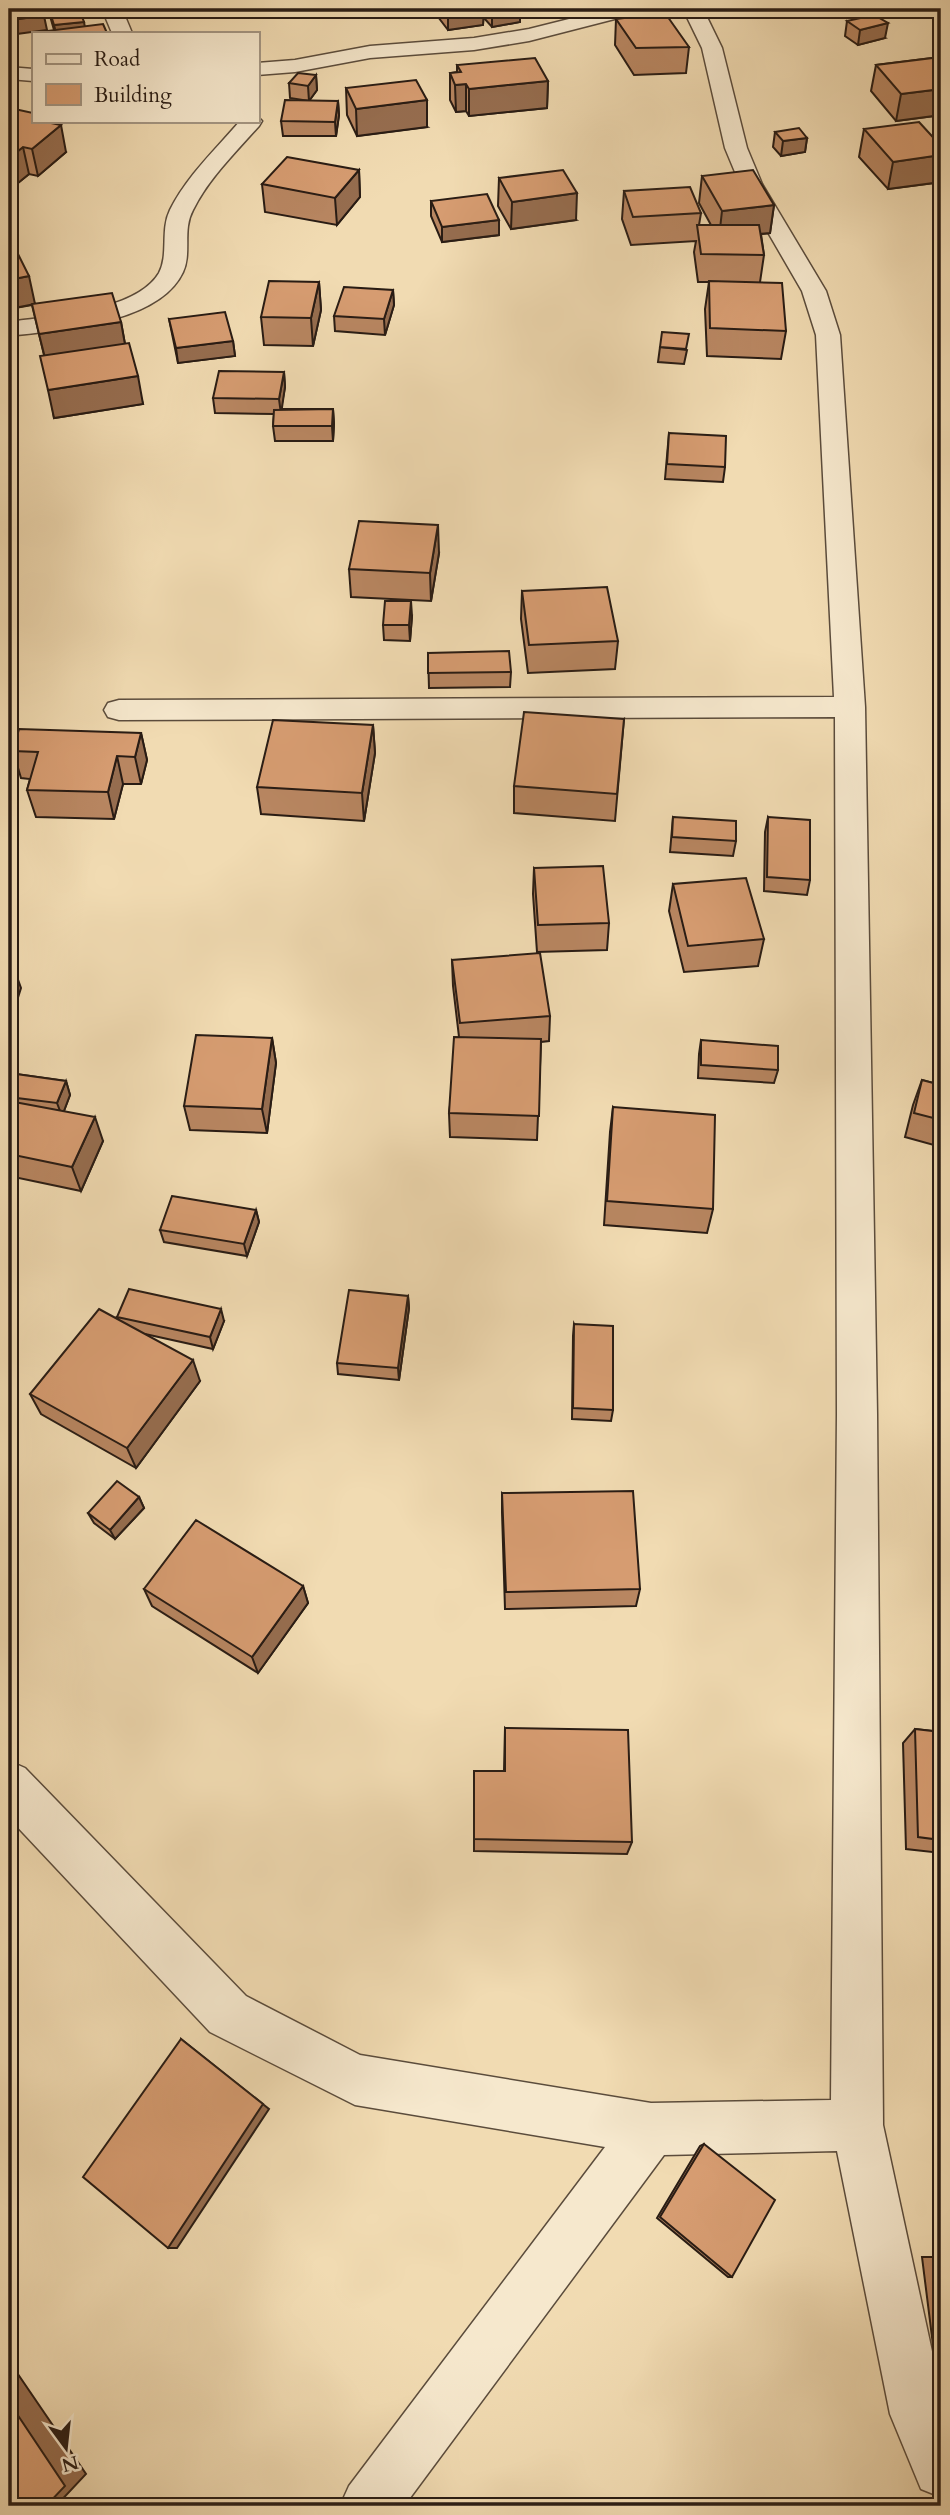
<svg xmlns="http://www.w3.org/2000/svg" width="950" height="2515" font-family="Cardo,serif">
<style>
.lines{fill:none;stroke-linecap:round;stroke-linejoin:round}
.minor-casing{stroke:#5b4c3c;stroke-width:3}
.minor{fill:#f6e8cd;fill-rule:evenodd}
.wall{fill:#b88661;stroke:#291c14;stroke-width:2}
.shaded-wall{fill:#966d4f;stroke:#291c14;stroke-width:2}
.building{fill:#d69c71;stroke:#291c14;stroke-width:2}
</style>
<rect width="100%" height="100%" fill="#f1dbb2"/>
<filter id="stains"><feTurbulence type="fractalNoise" baseFrequency=".00286" numOctaves="4"/><feColorMatrix values="0 0 0 0 .2 0 0 0 0 .09 0 0 0 0 .02 0 0 0 .5 -.17"/></filter>
<radialGradient id="worn" r=".72"><stop offset=".6" stop-color="#630" stop-opacity="0"/><stop offset="1" stop-color="#630" stop-opacity=".3"/></radialGradient>
<g class="lines">
<defs>
<g id="minor">
<polygon points="102,9 122,9 132,33 112,33"/>
<polygon points="609,9 641,9 638,13 529,41 474,50 370,58 295,72 257,75 257,63 295,60 370,46 474,38 529,29"/>
<polygon points="683,9 703,9 722,48 747,148 762,184 826,291 840,335 865,707 877,1414 883,2125 941,2393 941,2497 921,2489 890,2414 837,2151 664,2155 404,2506 340,2506 349,2486 605,2147 355,2105 210,2032 9,1818 9,1761 25,1768 246,1996 360,2055 651,2103 831,2100 837,1414 835,717 119,720 108,717 104,710 108,703 119,700 834,697 816,335 802,291 740,184 725,148 702,48"/>
<polygon points="9,67 33,69 33,81 9,79"/>
<path d="M257 116 262 121 259 126C236 152 209 178 193 210 182 230 192 253 183 272 159 324 58 330 9 336V322C49 316 136 312 159 273 169 254 160 230 170 210 187 176 216 149 240 121H257Z"/>
</g>
</defs>
<use href="#minor" class="minor-casing"/>
<use href="#minor" class="minor"/>
</g>
<g class="wall">
<polygon points="48,9 84,22 84,26 54,30"/>
<polygon points="147,9 175,9 154,14"/>
<polygon points="432,9 484,9 483,25 448,30"/>
<polygon points="484,9 520,9 520,22 492,27 484,18"/>
<polygon points="775,9 821,9 782,15"/>
<polygon points="616,19 689,47 686,73 634,75 615,45"/>
<polygon points="847,21 885,38 858,45 845,36"/>
<polygon points="941,57 941,115 896,121 871,91 876,65"/>
<polygon points="457,65 548,81 547,108 469,116 466,111 456,112 450,100 450,73 457,72"/>
<polygon points="316,75 317,90 309,101 290,98 289,83"/>
<polygon points="346,88 427,127 357,136 347,115"/>
<polygon points="338,101 339,115 336,136 283,136 281,121"/>
<polygon points="9,110 66,152 38,176 29,174 18,183 9,181"/>
<polygon points="864,129 941,146 941,182 888,189 859,157"/>
<polygon points="775,132 807,138 805,152 781,156 773,147"/>
<polygon points="359,170 360,197 337,225 265,212 262,184"/>
<polygon points="702,176 774,205 770,233 761,234 764,255 760,282 786,331 781,359 707,356 705,309 709,282 698,282 694,252 696,241 631,245 622,219 624,191 701,213 699,225 711,225 699,203"/>
<polygon points="499,178 576,220 511,229 498,206"/>
<polygon points="431,201 499,220 499,235 442,242 431,216"/>
<polygon points="9,250 35,304 121,322 125,344 143,404 54,418 44,355 32,305 9,309"/>
<polygon points="319,282 321,310 313,346 264,345 261,317"/>
<polygon points="393,290 394,305 385,335 335,331 334,316"/>
<polygon points="169,319 233,341 235,356 178,363"/>
<polygon points="660,347 687,350 684,364 658,362"/>
<polygon points="284,372 285,387 281,409 333,409 334,424 333,441 275,441 273,426 274,414 215,413 213,398"/>
<polygon points="669,433 725,467 723,482 665,479"/>
<polygon points="439,553 431,601 351,597 349,569"/>
<polygon points="522,591 618,641 615,669 528,673 521,619"/>
<polygon points="412,616 410,641 384,640 383,625"/>
<polygon points="428,653 511,672 510,687 429,688"/>
<polygon points="624,719 615,821 514,813 514,786"/>
<polygon points="373,725 375,753 364,821 261,814 257,787"/>
<polygon points="141,733 147,760 141,784 123,784 114,819 36,817 27,790 30,779 21,778 13,751"/>
<polygon points="673,817 736,841 733,856 670,852"/>
<polygon points="768,817 810,880 807,895 764,891 765,832"/>
<polygon points="534,868 609,923 607,950 537,952 533,894"/>
<polygon points="673,884 764,939 758,966 684,972 669,911"/>
<polygon points="452,960 550,1016 549,1041 541,1042 537,1140 450,1137 449,1113 459,1037 453,986"/>
<polygon points="272,1038 276,1063 267,1133 190,1130 184,1106"/>
<polygon points="701,1040 778,1070 774,1083 698,1078 699,1054"/>
<polygon points="9,1073 66,1081 70,1095 64,1111 103,1141 81,1191 9,1176"/>
<polygon points="922,1080 941,1085 941,1147 905,1137 913,1105"/>
<polygon points="613,1107 713,1209 707,1233 604,1225 610,1132"/>
<polygon points="256,1210 259,1222 247,1256 164,1242 160,1230"/>
<polygon points="408,1296 409,1308 399,1380 338,1374 337,1363"/>
<polygon points="117,1317 224,1321 213,1349 145,1334 200,1381 136,1468 41,1414 30,1394 118,1319"/>
<polygon points="574,1324 613,1410 611,1421 572,1419 573,1336"/>
<polygon points="502,1493 640,1589 636,1606 505,1609 502,1512"/>
<polygon points="139,1497 144,1508 115,1539 94,1523 88,1513"/>
<polygon points="303,1586 308,1603 258,1673 152,1606 144,1589"/>
<polygon points="505,1728 632,1842 627,1854 474,1851 474,1771 504,1771"/>
<polygon points="915,1729 941,1732 941,1853 906,1849 903,1743"/>
<polygon points="704,2144 732,2277 728,2277 657,2218 700,2146"/>
<polygon points="922,2257 941,2257 941,2409"/>
</g>
<g class="shaded-wall">
<polygon points="153,9 175,9 154,14"/>
<polygon points="448,9 484,9 483,25 448,30"/>
<polygon points="517,9 520,9 520,22 492,27 492,13"/>
<polygon points="783,9 821,9 782,15"/>
<polygon points="44,16 47,30 9,35 9,20"/>
<polygon points="84,22 86,33 56,33 54,25"/>
<polygon points="888,23 885,38 858,45 860,30"/>
<polygon points="316,75 317,90 309,101 308,86"/>
<polygon points="548,81 547,108 469,116 469,89"/>
<polygon points="466,84 466,111 456,112 455,85"/>
<polygon points="941,89 941,115 896,121 901,94"/>
<polygon points="427,100 427,127 357,136 356,109"/>
<polygon points="338,101 339,115 336,136 335,122"/>
<polygon points="61,125 66,152 38,176 32,149"/>
<polygon points="807,138 805,152 781,156 783,141"/>
<polygon points="23,147 29,174 18,183 12,156"/>
<polygon points="941,155 941,182 888,189 893,162"/>
<polygon points="359,170 360,197 337,225 335,198"/>
<polygon points="577,193 576,220 511,229 512,202"/>
<polygon points="774,205 770,233 719,238 722,211"/>
<polygon points="499,220 499,235 442,242 442,227"/>
<polygon points="29,276 35,304 9,309 9,280"/>
<polygon points="319,282 321,310 313,346 311,318"/>
<polygon points="393,290 394,305 385,335 384,319"/>
<polygon points="121,322 126,350 46,362 39,334"/>
<polygon points="233,341 235,356 178,363 176,348"/>
<polygon points="284,372 285,387 281,414 279,399"/>
<polygon points="138,376 143,404 54,418 48,390"/>
<polygon points="333,409 334,424 333,441 332,426"/>
<polygon points="438,525 439,553 431,601 430,573"/>
<polygon points="411,601 412,616 410,641 409,625"/>
<polygon points="373,725 375,753 364,821 362,793"/>
<polygon points="141,733 147,760 141,784 135,757"/>
<polygon points="117,756 123,784 114,819 108,792"/>
<polygon points="16,974 21,988 9,1026 9,997"/>
<polygon points="272,1038 276,1063 267,1133 262,1109"/>
<polygon points="66,1081 70,1095 62,1116 57,1103"/>
<polygon points="95,1117 103,1141 81,1191 72,1167"/>
<polygon points="256,1210 259,1222 247,1256 244,1244"/>
<polygon points="408,1296 409,1308 399,1380 398,1368"/>
<polygon points="221,1309 224,1321 213,1349 210,1337"/>
<polygon points="193,1360 200,1381 136,1468 127,1448"/>
<polygon points="139,1497 144,1508 115,1539 110,1530"/>
<polygon points="303,1586 308,1603 258,1673 252,1657"/>
<polygon points="181,2039 269,2109 177,2248 168,2248"/>
<polygon points="9,2361 86,2474 56,2506 46,2506 9,2402"/>
</g>
<g class="building">
<polygon points="9,9 41,9 44,16 9,20"/>
<polygon points="49,9 79,9 84,22 54,25"/>
<polygon points="489,9 517,9 492,13"/>
<polygon points="665,13 689,47 636,48 616,19"/>
<polygon points="874,15 888,23 860,30 847,21"/>
<polygon points="103,24 107,33 48,33 47,31"/>
<polygon points="941,57 941,89 901,94 876,65"/>
<polygon points="535,58 548,81 469,89 466,84 455,85 450,73 461,72 457,65"/>
<polygon points="298,73 316,75 308,86 289,83"/>
<polygon points="416,80 427,100 356,109 346,88"/>
<polygon points="285,100 338,101 335,122 281,121"/>
<polygon points="10,108 33,113 33,121 41,121 61,125 32,149 23,147 12,156 9,155 9,110"/>
<polygon points="919,122 941,146 941,155 893,162 864,129"/>
<polygon points="799,128 807,138 783,141 775,132"/>
<polygon points="287,157 359,170 335,198 262,184"/>
<polygon points="563,170 577,193 512,202 499,178"/>
<polygon points="753,170 774,205 722,211 702,176"/>
<polygon points="690,187 701,213 633,217 624,191"/>
<polygon points="487,194 499,220 442,227 431,201"/>
<polygon points="697,225 759,225 764,255 701,254"/>
<polygon points="15,248 29,276 9,280 9,250"/>
<polygon points="269,281 319,282 311,318 261,317"/>
<polygon points="709,281 782,283 786,331 710,328"/>
<polygon points="344,287 393,290 384,319 334,316"/>
<polygon points="112,293 121,322 39,334 32,304"/>
<polygon points="225,312 233,341 176,348 169,319"/>
<polygon points="662,332 689,334 686,349 660,347"/>
<polygon points="129,343 138,376 48,390 40,356"/>
<polygon points="219,371 284,372 279,399 213,398"/>
<polygon points="333,409 332,426 273,426 274,410"/>
<polygon points="669,433 726,436 725,467 667,464"/>
<polygon points="359,521 438,525 430,573 349,569"/>
<polygon points="607,587 618,641 529,645 522,591"/>
<polygon points="385,601 411,601 409,625 383,625"/>
<polygon points="509,651 511,672 428,673 428,653"/>
<polygon points="524,712 624,719 617,794 514,786"/>
<polygon points="273,720 373,725 362,793 257,787"/>
<polygon points="19,729 141,733 135,757 117,756 108,792 27,790 38,752 13,751"/>
<polygon points="673,817 736,821 736,841 672,837"/>
<polygon points="768,817 810,820 810,880 767,877"/>
<polygon points="603,866 609,923 538,925 534,868"/>
<polygon points="746,878 764,939 688,946 673,884"/>
<polygon points="540,953 550,1016 460,1023 452,960"/>
<polygon points="9,974 16,974 9,997"/>
<polygon points="196,1035 272,1038 262,1109 184,1106"/>
<polygon points="454,1037 541,1039 539,1116 449,1113"/>
<polygon points="701,1040 778,1046 778,1070 701,1065"/>
<polygon points="9,1073 66,1081 57,1103 9,1097"/>
<polygon points="922,1080 941,1085 941,1120 914,1113"/>
<polygon points="9,1101 95,1117 72,1167 9,1154"/>
<polygon points="613,1107 715,1115 713,1209 607,1201"/>
<polygon points="172,1196 256,1210 244,1244 160,1230"/>
<polygon points="129,1289 221,1309 210,1337 117,1317"/>
<polygon points="349,1290 408,1296 398,1368 337,1363"/>
<polygon points="99,1309 193,1360 127,1448 30,1394"/>
<polygon points="574,1324 613,1326 613,1410 573,1408"/>
<polygon points="117,1481 139,1497 110,1530 88,1513"/>
<polygon points="633,1491 640,1589 506,1592 502,1493"/>
<polygon points="196,1520 303,1586 252,1657 144,1589"/>
<polygon points="505,1728 628,1730 632,1842 474,1839 474,1771 505,1771"/>
<polygon points="915,1729 941,1732 941,1840 918,1837"/>
<polygon points="181,2039 263,2104 168,2248 83,2177"/>
<polygon points="704,2144 775,2200 732,2277 660,2217"/>
<polygon points="937,2257 941,2257 941,2293"/>
<polygon points="9,2402 65,2486 46,2506 9,2506"/>
</g>
<rect width="950" height="2515" fill="none" stroke="#f1dbb2" stroke-width="35"/>
<rect x="10" y="10" width="929" height="2494" fill="none" stroke="#291c14" stroke-width="3.5"/>
<rect x="18" y="18" width="915" height="2480" fill="none" stroke="#291c14" stroke-width="2"/>
<rect x="32" y="32" width="228" height="91" fill="#f6e8cd" stroke="#a49683" stroke-width="2"/>
<rect x="46" y="54" width="35" height="10" fill="#f6e8cd" stroke="#a49683" stroke-width="2"/>
<text x="94" y="66" font-size="21" fill="#291c14">Road</text>
<rect x="46" y="84" width="35" height="21" fill="#d69c71" stroke="#a49683" stroke-width="2"/>
<text x="94" y="102" font-size="21" fill="#291c14">Building</text>
<g transform="translate(66 2448) rotate(165)" stroke="#f6e8cd" stroke-width="5" paint-order="stroke">
<path d="M0-5L12 26L0 18L-12 26Z" fill="#291c14"/>
<text y="-10" font-size="19" font-weight="bold" text-anchor="middle" fill="#291c14">N</text>
</g>
<rect width="100%" height="100%" filter="url(#stains)"/>
<rect width="100%" height="100%" fill="url(#worn)"/>
</svg>
